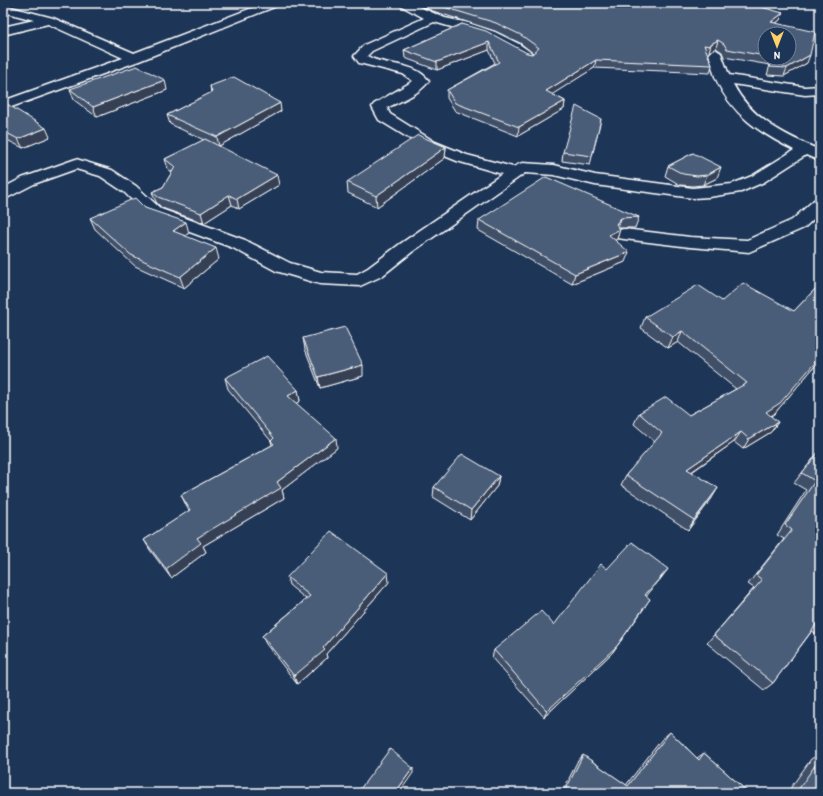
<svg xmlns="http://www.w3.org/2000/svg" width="823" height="796" font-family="'Patrick Hand',sans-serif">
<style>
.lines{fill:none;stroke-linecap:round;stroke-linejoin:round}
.street-casing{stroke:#fff;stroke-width:3}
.street{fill:#1d3557;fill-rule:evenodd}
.wall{fill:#405068;stroke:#fff;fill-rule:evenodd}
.shaded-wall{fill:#344155;stroke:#fff}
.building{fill:#4a5d79;stroke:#fff}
</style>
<rect width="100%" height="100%" fill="#1d3557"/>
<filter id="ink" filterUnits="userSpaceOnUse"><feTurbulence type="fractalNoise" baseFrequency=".025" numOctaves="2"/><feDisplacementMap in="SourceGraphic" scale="8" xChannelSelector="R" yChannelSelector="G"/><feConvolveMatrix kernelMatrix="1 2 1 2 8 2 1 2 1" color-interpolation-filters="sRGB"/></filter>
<g filter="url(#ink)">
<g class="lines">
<defs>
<g id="street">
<polygon points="265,3 281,3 279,5 139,61 3,110 3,101 123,58 48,24 3,35 3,27 34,20 3,12 3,5 53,18 134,53"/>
<path d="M396 3H410L445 18 469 23 495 32 519 44 536 56 530 60 526 59 486 37 434 22 372 51 367 56C386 67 415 61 429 81 420 94 400 101 387 108L390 114 435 142 467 155 513 167 522 163 554 165 595 175 693 188 732 184 752 176 794 150C760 133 731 114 716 79 713 72 711 61 709 53L715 49 721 53 729 75 805 87 820 86V94L805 95 733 84C751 119 785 135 820 150V161L806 155 764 182 741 192 709 197 693 198 595 185 554 175 525 173 412 252 382 276 360 286 320 284 276 271 233 248 149 217 124 192 100 176 76 169 34 184 3 200V188L22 178 76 159 112 170 136 186 161 209 245 240 290 263 321 272 357 274 368 268 400 244 502 174 457 161 425 148 379 120 372 107 374 104 413 81 403 74 359 63 354 56 364 45 424 18Z"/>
<polygon points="820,199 820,213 804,228 749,252 690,247 624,239 618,238 615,234 618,230 624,229 690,237 747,240 792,220 814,200"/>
</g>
</defs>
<use href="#street" class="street-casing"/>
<use href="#street" class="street"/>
</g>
<g class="wall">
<path d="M414 3H634L636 4 783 13 780 20 776 23 807 63 784 76 767 75 770 65 724 57 722 52 716 48 709 52 708 54 712 65 710 73 594 68 552 94 565 101 564 109 518 136 455 111 447 98V90L495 63 489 50 437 70 405 58 404 50 462 24 527 53 532 54 533 53 520 43 495 31 433 11ZM765 34 789 58H765Z"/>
<polygon points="210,86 281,111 219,146 279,185 239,209 232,205 204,223 162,208 156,202 152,192 163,187 172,172 168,169 165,159 204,140 170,124 167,115 211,93"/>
<polygon points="70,89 167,90 97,117 74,100"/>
<polygon points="3,106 50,137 23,148 3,138"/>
<polygon points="601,119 590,165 562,161 563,152"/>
<polygon points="446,147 445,158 377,207 348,193 347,182"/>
<polygon points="693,153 717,178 703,185 693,186 680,185 665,176 668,166"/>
<polygon points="145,208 189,233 185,236 219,259 184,288 135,266 95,229 90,218"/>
<polygon points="639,217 635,228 620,228 617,239 615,240 625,262 572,284 478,230 479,220"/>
<polygon points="820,284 820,360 774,414 770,416 778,422 771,432 743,449 734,442 692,472 712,498 688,530 621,485 626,475 655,442 634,424 639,413 689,415 736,389 678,342 668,348 641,328 645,317 722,301 794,311"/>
<polygon points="303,338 363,376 320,388 305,349"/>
<polygon points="225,378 298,390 300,401 296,403 337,448 282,490 284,498 203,546 206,552 171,578 150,550 144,540 189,511 181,495 272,445 271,441 228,389"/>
<polygon points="820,450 820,636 812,631 773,683 764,690 707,643 754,588 748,584 784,539 777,535 806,490 794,483"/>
<polygon points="499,476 497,486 470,520 433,497 434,487"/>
<polygon points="607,569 662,577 646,596 645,607 612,653 544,717 492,658 494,650 554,625"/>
<polygon points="287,577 389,582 326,654 327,658 297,684 266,644 262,636 306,599 289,585"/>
<polygon points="670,732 697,758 704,753 749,793 562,793 577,762 583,755 626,785 662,739"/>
<polygon points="820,754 820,793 787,793 811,759"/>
</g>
<g class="shaded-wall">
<polygon points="783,13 780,20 768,29 771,22"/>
<polygon points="718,40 716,48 709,52 711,44"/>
<polygon points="489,42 489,50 437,70 437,62"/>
<polygon points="810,55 807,63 784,76 787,68"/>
<polygon points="596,60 594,68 545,99 546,91"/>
<polygon points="165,80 167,90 97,117 93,107"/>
<polygon points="565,101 564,109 518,136 519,127"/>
<polygon points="280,103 281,111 219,146 217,137"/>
<polygon points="46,128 50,137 23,148 18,139"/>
<polygon points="446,147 445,158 377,207 376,196"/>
<polygon points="721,167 717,178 703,185 707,175"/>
<polygon points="277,175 279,185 239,209 237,199"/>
<polygon points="229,195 232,205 204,223 201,213"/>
<polygon points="621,218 618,229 620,229 617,239 606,246 609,235"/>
<polygon points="186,222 189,233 176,242 173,231"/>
<polygon points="216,248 219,259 184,288 180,277"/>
<polygon points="629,252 625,262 572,284 575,274"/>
<polygon points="682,331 678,342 668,348 673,337"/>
<polygon points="820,357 820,360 774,414 759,423 766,412"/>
<polygon points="363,365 363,376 320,388 318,377"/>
<polygon points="298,390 300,401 290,407 288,396"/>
<polygon points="778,422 771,432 743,449 749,439"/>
<polygon points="741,432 734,442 681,479 687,469"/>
<polygon points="336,438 337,448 282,490 284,498 203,546 206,552 171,578 166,569 197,538 277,482"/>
<polygon points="499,476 497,486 470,520 471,510"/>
<polygon points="718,488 712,498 688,530 694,520"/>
<polygon points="668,569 662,577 640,604 645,595"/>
<polygon points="388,573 389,582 326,654 327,658 297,684 294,676 323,648"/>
<polygon points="650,599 612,653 544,717 547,711"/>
<polygon points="413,768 413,773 399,793 395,793"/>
</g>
<g class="building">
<polygon points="431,3 634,3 636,4 637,3 747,3 783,13 771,22 815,32 810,55 787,68 770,67 772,58 789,58 789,34 765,34 765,56 727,49 724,44 718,40 711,44 710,46 704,45 712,65 596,60 546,91 565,101 519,127 455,103 447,90 499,62 489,42 437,62 404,50 462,24 486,31 527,53 532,54 539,48 521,35 496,23"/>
<polygon points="137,66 165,80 93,107 70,89"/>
<polygon points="234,77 280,103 217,137 167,115 212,92 210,86"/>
<polygon points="7,104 46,128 18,139 3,131 3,106"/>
<polygon points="576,106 601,119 592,156 563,152"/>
<polygon points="418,135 446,147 376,196 347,182"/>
<polygon points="205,139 277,175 237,199 229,195 201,213 158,197 152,192 163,187 175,167 165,159"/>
<polygon points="693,153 721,167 707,175 697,176 683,174 668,166"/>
<polygon points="546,177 639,217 621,218 616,224 620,229 609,235 629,252 575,274 479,220"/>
<polygon points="135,198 145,208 186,222 173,231 216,248 180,277 131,255 90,218"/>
<polygon points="743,283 794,311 820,284 820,357 780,403 766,412 778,422 749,439 741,432 687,469 718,488 694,520 626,475 662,433 639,413 666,397 689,415 747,383 682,331 673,337 645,317 698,285 722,301"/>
<polygon points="345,327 363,365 318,377 303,338"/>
<polygon points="267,356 298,390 288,396 336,438 277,482 281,488 197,538 201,543 166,569 144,540 190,510 181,495 274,444 271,441 274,438 225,378"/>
<polygon points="820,450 820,621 819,621 773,683 714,635 762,580 756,575 792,530 785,525 815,481 802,473"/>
<polygon points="462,454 499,476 471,510 434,487"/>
<polygon points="331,531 388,573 323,648 325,650 294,676 262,636 310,596 287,577"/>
<polygon points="632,542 668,569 645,595 650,599 617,646 547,711 494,650 541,611 554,625 601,564 607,569"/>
<polygon points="670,732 699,760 704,753 749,793 654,793 649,788 647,793 564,793 583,755 628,786"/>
<polygon points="390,749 413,768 395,793 357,793"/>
<polygon points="820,758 820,793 796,793"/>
</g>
</g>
<rect width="823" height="796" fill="none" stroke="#1d3557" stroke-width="16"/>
<rect x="8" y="8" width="807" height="780" fill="none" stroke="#fff" stroke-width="1.5" filter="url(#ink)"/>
<g transform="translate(777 46) rotate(180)"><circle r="19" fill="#1d3557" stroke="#77869a"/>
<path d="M0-3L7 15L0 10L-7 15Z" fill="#ffd166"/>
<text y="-6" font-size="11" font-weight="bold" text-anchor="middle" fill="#ffffff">N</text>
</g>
</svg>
